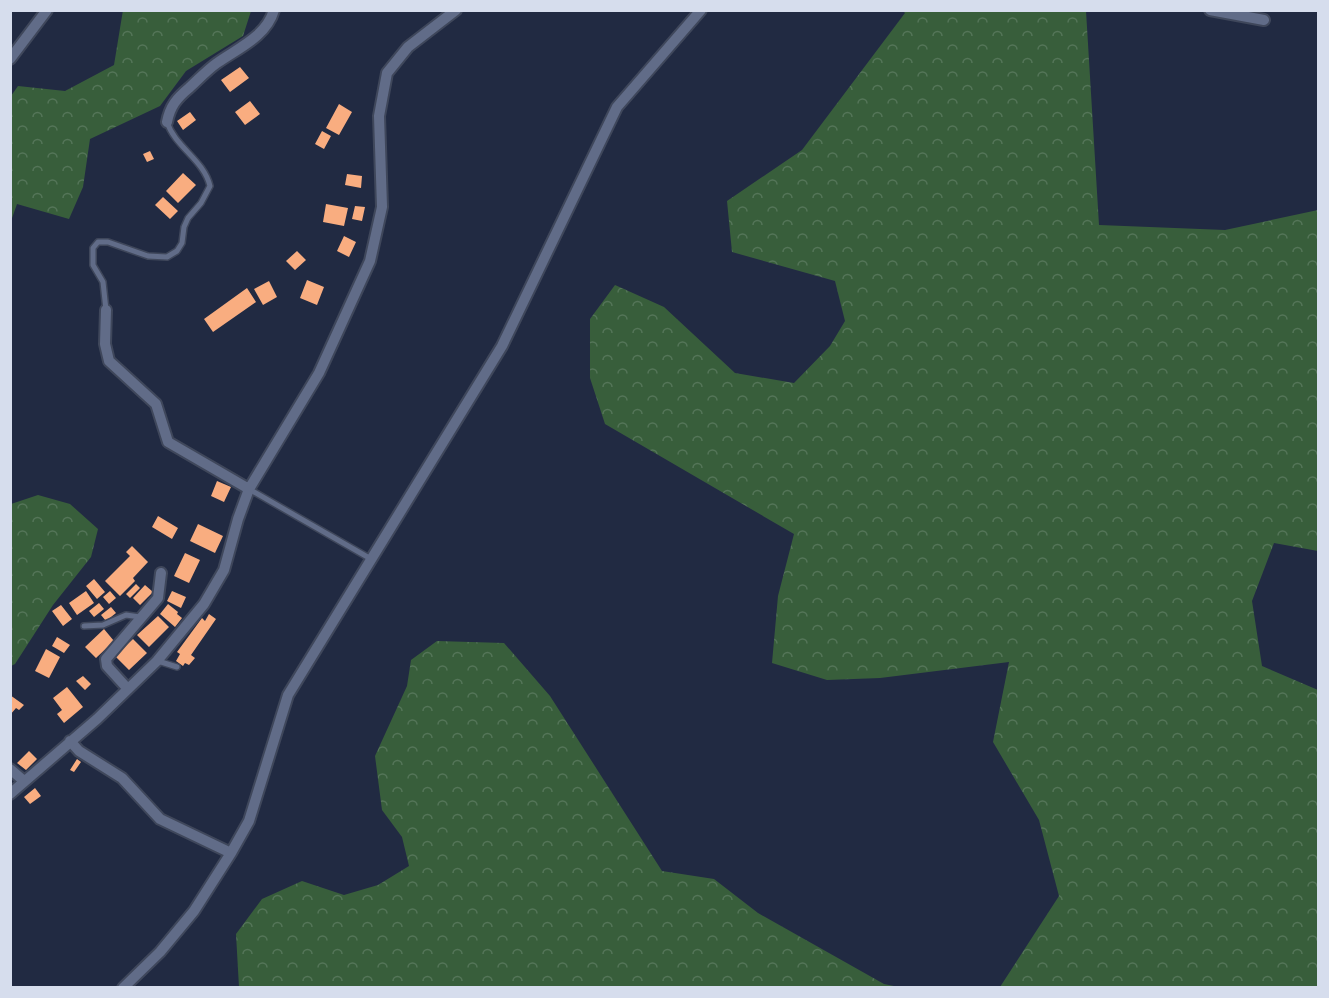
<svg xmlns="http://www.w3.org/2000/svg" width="1329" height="998" viewBox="0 0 1329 998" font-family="Mulish,sans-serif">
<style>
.forest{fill:url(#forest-crowns)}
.building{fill:#f9ad80}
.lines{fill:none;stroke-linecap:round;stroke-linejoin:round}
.lane-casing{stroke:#3f475b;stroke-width:8}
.street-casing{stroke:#3f475b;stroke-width:14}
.lane{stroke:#616c88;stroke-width:5}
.street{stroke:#616c88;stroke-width:10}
</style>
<defs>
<pattern id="forest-crowns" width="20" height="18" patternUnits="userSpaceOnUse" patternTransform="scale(1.5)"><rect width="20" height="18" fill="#385e3b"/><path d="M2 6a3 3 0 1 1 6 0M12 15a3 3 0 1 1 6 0" fill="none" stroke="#547558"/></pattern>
</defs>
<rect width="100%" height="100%" fill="#212a42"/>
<!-- forest -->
<path class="forest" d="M123,10L251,11L243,36L186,71L160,106L90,139L83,187L69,219L17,204L11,221V96L18,86L65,91L114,65Z
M903,11H1086L1099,225L1225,230L1318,210V551L1274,543L1252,601L1262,666L1318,690V987H1000L1059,896L1039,820L993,742L1009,662L880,678L827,680L772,663L778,596L794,534L605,424L590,378V319L615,285L664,307L735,373L794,383L830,346L845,321L835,281L732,252L727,201L802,150L905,13Z
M38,495L70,504L98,529L91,557L53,605L15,664L11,666V504Z
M437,641L504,643L550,696L662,871L714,879L758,913L884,984L899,987H239L236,934L262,899L302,881L344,895L378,885L409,866L402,837L382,810L375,756L407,686L411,660Z"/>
<!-- building -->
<path class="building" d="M240,67L249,78L230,92L221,80Z
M250,101L260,114L245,125L235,112Z
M339,104L352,112L339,135L326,128Z
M190,112L196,120L183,130L177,121Z
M322,131L331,136L324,149L315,144Z
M150,151L154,159L147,162L143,154Z
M183,173L196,185L178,203L166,191Z
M347,174L362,176L361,188L345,185Z
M163,197L178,211L170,219L155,205Z
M326,204L348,208L344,226L323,222Z
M355,206L365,207L362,221L352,219Z
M344,236L356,242L349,257L337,251Z
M297,251L306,260L295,270L286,261Z
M307,280L324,287L317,305L300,298Z
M269,281L277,297L263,305L254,289Z
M247,288L256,302L213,332L204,319Z
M217,481L231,487L224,502L211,496Z
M158,516L178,528L172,539L152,527Z
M198,524L223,536L215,553L190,541Z
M132,546L148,562L133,578L135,581L120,596L105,581L130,556L126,552Z
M185,553L200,560L189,583L174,576Z
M94,579L105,592L97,599L86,586Z
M136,584L140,588L130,598L126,594Z
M145,585L153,592L140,605L133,598Z
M86,591L94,603L77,615L69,603Z
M110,591L116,598L109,604L103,597Z
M172,591L186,597L181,608L167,601Z
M99,603L104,609L94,617L89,611Z
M168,604L178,612L177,614L182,618L175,627L160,614Z
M61,605L72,619L63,626L52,611Z
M111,607L116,613L106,621L101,615Z
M209,614L216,619L191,655L195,658L189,665L185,663L183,666L176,661L180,654L177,652L202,618L205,621Z
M158,616L169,627L149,647L137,635Z
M104,629L114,641L96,658L85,647Z
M57,637L70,645L64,653L52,646Z
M133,639L147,653L129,670L115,656Z
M46,649L60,657L49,678L35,671Z
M83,676L91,684L85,690L76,681Z
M67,687L83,707L64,723L57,714L62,710L53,698Z
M10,695L24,705L19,710L16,708L10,715Z
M29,751L37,759L26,770L17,763Z
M77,759L81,762L74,772L70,770Z
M35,788L41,796L30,804L24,797Z"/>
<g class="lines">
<defs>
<path id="lane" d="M106,310L103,282L93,265V248L98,242H108L148,256L167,257L177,251L182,243L184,227L188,218L201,203L210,186C204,160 175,147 167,122
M249,489L371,559
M84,626L103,625L126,615L140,617
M158,661L177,667"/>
<path id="street" d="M1210,10L1264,20
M10,59L47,10
M167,122C170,106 177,98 189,88C198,80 207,70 217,63C238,48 266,37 274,10
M106,310L105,344L109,361L156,404L168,442L249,489
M127,688L107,666L106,659L158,598L161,573
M70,741L79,751L122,778L160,819L231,853
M10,769L24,781
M10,794L97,719L157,661L204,604L224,570L238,519L249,489L319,373L370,261L382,207L379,116L387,73L408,47L456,10
M123,988L160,952L194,911L231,853L249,821L288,695L502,346L617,107L701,10"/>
</defs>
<!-- lane casing -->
<use href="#lane" class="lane-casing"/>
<!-- street casing -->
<use href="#street" class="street-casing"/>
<!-- lane -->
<use href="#lane" class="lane"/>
<!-- street -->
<use href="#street" class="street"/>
</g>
<!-- border -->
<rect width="1329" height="998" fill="none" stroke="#d6dded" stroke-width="24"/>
</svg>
